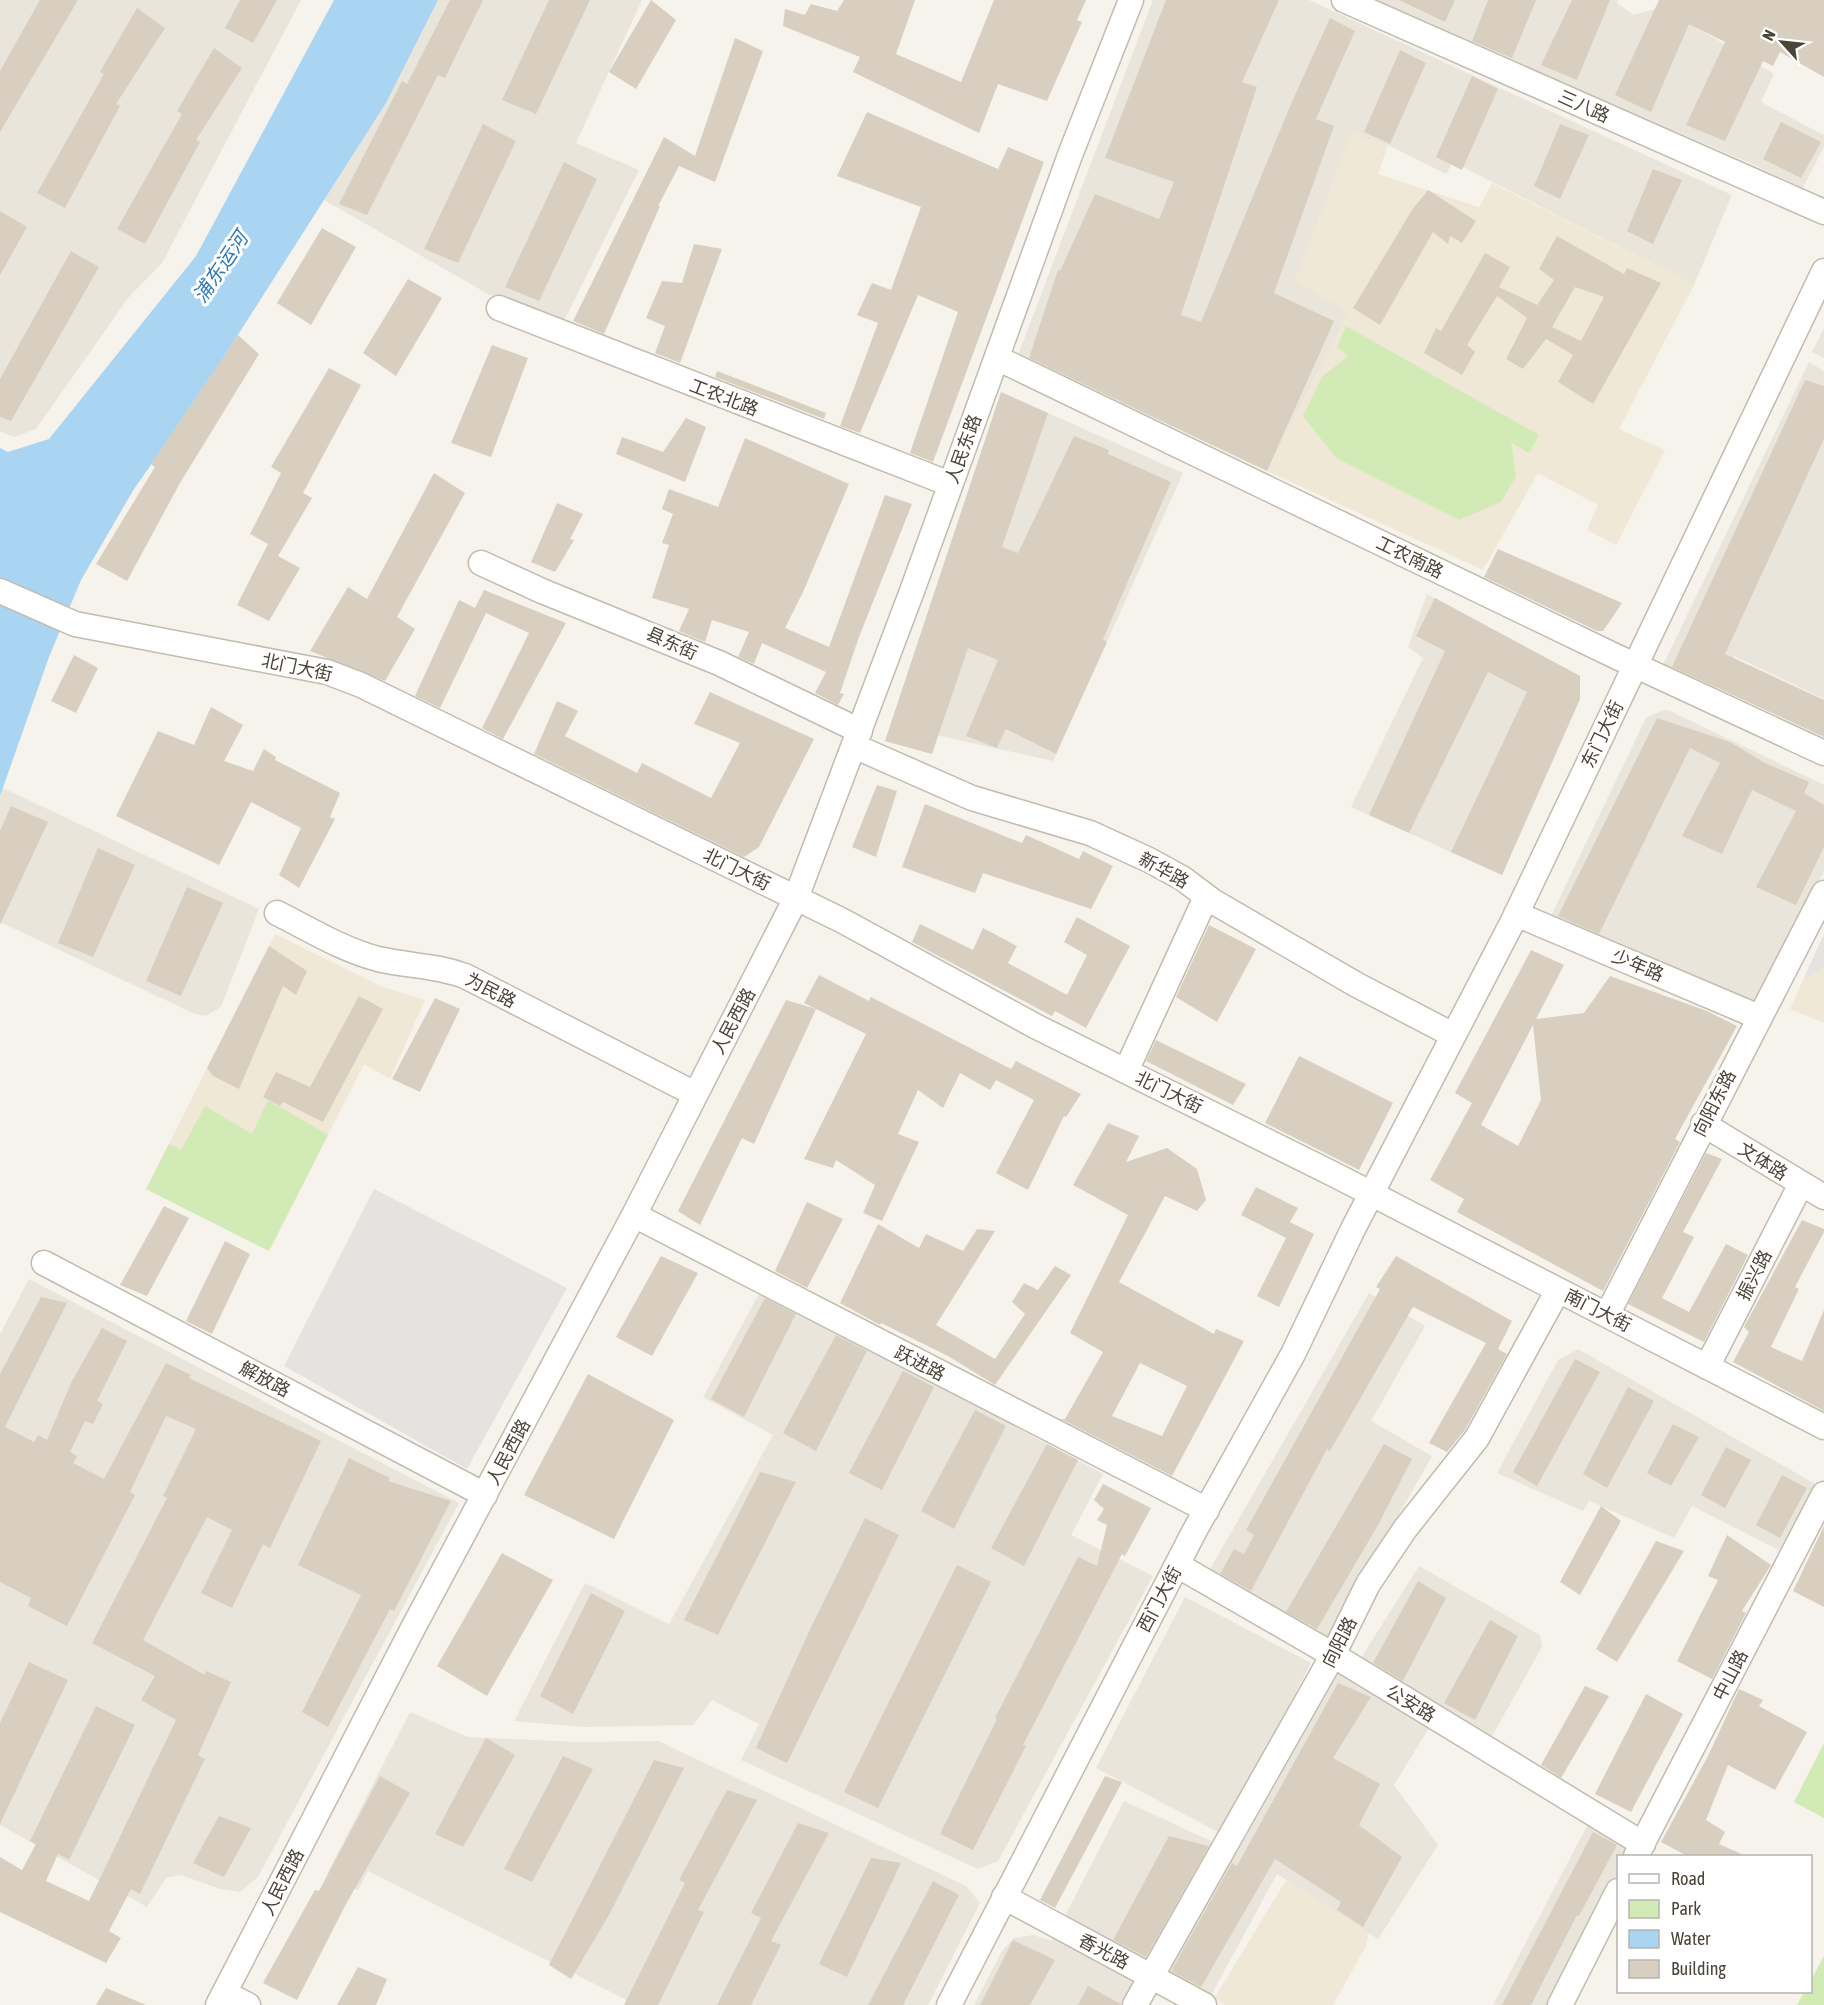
<svg xmlns="http://www.w3.org/2000/svg" width="1824" height="2005" viewBox="0 0 1824 2005" font-family="'Asap Condensed','Noto Sans SC',sans-serif">
<style>
.residential{fill:#eae5da}
.education{fill:#efe8d6}
.green{fill:#d2eab5}
.parking{fill:#e5e3e0}
.water{fill:#a9d4f2}
.building{fill:#d8cfc1;fill-rule:evenodd}
.lines{fill:none;stroke-linecap:round;stroke-linejoin:round}
.minor-casing{stroke:#c2bbae;stroke-width:27}
.minor{stroke:#fff;stroke-width:24}
.labels{text-anchor:middle;dominant-baseline:central;stroke-width:6;stroke-linejoin:round;paint-order:stroke}
.street-label{font-size:18px;fill:#4b4439;stroke:#fff}
.water-label{font-size:20px;font-style:italic;fill:#2e7ab2;stroke:#fff}
</style>
<rect width="100%" height="100%" fill="#f6f3ec"/>
<!-- residential -->
<path class="residential" d="M0,0H301L162,263L128,298L36,429L14,437L0,431Z
M438,0H642L576,143L639,170L563,323L490,295L324,200L386,103Z
M1153,0H1309L1732,195L1694,285L1453,162L1446,174L1388,145L1351,134L1349,313L1267,471L1018,355Z
M1370,0H1618L1617,3L1634,15L1662,7L1774,74L1761,102L1824,135V147L1803,188L1750,163Z
M1824,328V358L1812,352Z
M1809,362L1824,371V699L1734,656L1716,692L1662,667Z
M1001,392L1183,473L1053,761L936,735L932,754L885,741Z
M1427,594L1580,676V699L1502,875L1351,807L1423,658L1408,647Z
M1666,709L1824,785V872L1753,1007L1550,918L1646,718Z
M3,788L259,909L221,1007L206,1016L195,1014L0,922V796Z
M29,1279L459,1503L258,1877L240,1892L220,1889L181,1875L166,1878L147,1907L0,1825V1334Z
M761,1290L1103,1474L1071,1535L1153,1576L998,1861L978,1869L741,1760L759,1724L712,1700L693,1725L585,1727L514,1721L585,1583L669,1624L773,1435L703,1397Z
M1369,1293L1425,1326L1371,1421L1432,1456L1325,1644L1206,1576Z
M1578,1349L1817,1485L1779,1550L1692,1506L1674,1538L1589,1501L1583,1511L1497,1473L1558,1360Z
M1419,1566L1540,1635L1542,1647L1492,1736L1359,1661Z
M1185,1597L1311,1663L1222,1834L1096,1768Z
M1339,1672L1429,1728L1394,1785L1438,1845L1378,1939L1277,1874L1208,2001L1144,1969L1124,2005H974L1002,1951L1014,1938L1033,1935L1052,1941L1124,1801L1237,1853Z
M410,1712L468,1737L579,1742L658,1741L966,1886L980,1903L928,2005H637L368,1871L358,1890L327,1874Z
M1589,1822L1634,1846L1628,1856H1618V1876L1551,2005H1493Z"/>
<!-- education -->
<path class="education" d="M1351,134L1388,145L1378,174L1479,207L1492,183L1694,285L1619,429L1665,450L1616,545L1587,530L1598,505L1538,473L1483,570L1267,471L1349,313L1295,280Z
M275,934L383,987L425,1000L390,1079L364,1064L269,1251L146,1189Z
M1824,968V1023L1790,1009L1803,980Z
M1286,1880L1369,1933L1366,1946L1333,2005H1225L1214,1999Z"/>
<!-- green -->
<path class="green" d="M1346,326L1539,435L1529,453L1511,442L1516,476L1501,502L1459,520L1336,458L1303,416L1322,377L1348,356L1337,347Z
M268,1100L328,1135L269,1251L146,1189L169,1144L181,1150L205,1106L252,1134Z
M1824,1743V1818L1794,1802Z
M1824,1956V2005H1797L1804,1992H1810L1811,1980Z"/>
<!-- parking -->
<path class="parking" d="M1824,934V968L1803,980Z
M374,1189L567,1288L467,1469L284,1366Z"/>
<!-- water -->
<path class="water" d="M334,0H438L386,103L195,402L134,489L81,580L49,657L0,796V448L8,452L49,439L196,256Z"/>
<!-- building -->
<path class="building" d="M40,0H78L0,132V71Z
M240,0H277L253,43L225,28Z
M450,0H483L445,78L438,75L367,215L339,204L402,81L407,84Z
M549,0H590L536,114L502,100Z
M651,0L676,20L636,89L609,72Z
M844,0H915L896,54L961,82L994,0H1086L1077,20L1082,22L1047,101L998,84L979,133L853,72L860,57L783,26L785,9L805,15L811,4L837,11Z
M1166,0H1279L1242,82L1257,87L1181,315L1201,322L1291,104L1330,18L1355,31L1316,119L1334,126L1274,293L1334,321L1267,471L1029,358L1058,270L1060,271L1095,194L1159,219L1174,182L1105,158Z
M1399,0H1455L1445,22Z
M1488,0H1536L1512,58L1472,41Z
M1572,0H1610L1577,80L1541,65Z
M1659,0H1824V77L1780,52L1773,66L1763,61L1725,141L1686,125L1725,42L1689,24L1651,112L1615,95Z
M137,8L165,28L116,104L120,106L65,208L37,193L104,74L100,72Z
M735,38L763,51L715,182L679,166L658,206H660L604,334L573,321L664,137L695,156Z
M214,48L242,68L196,140L200,142L145,244L117,229L182,114L177,111Z
M1400,50L1426,63L1390,144L1364,132Z
M1472,76L1498,89L1462,170L1436,157Z
M867,112L998,169L1008,147L1044,162L933,462L910,453L958,312L918,295L860,433L840,426L878,323L857,315L872,283L891,290L921,207L837,176Z
M1781,122L1821,142L1801,178L1763,159Z
M483,124L516,141L458,263L424,249Z
M1560,124L1589,135L1560,199L1534,186Z
M564,162L597,179L539,301L505,287Z
M1653,169L1682,180L1653,244L1627,231Z
M1428,190L1476,221L1462,243L1450,236L1448,244L1433,232L1380,325L1353,308L1412,210Z
M0,211L27,227L0,275Z
M322,228L356,247L311,325L277,303Z
M1557,236L1624,274L1627,268L1661,283L1593,404L1558,382L1573,355L1546,339L1523,369L1506,359L1527,318L1497,296L1467,345L1475,352L1462,375L1424,353L1436,328L1441,331L1485,253L1510,267L1499,287L1537,305L1554,280L1539,269ZM1575,287L1604,297L1581,341L1552,327Z
M694,244L722,249L680,363L655,353L665,326L646,318L662,281L682,283Z
M71,251L99,267L11,421L0,417V379Z
M408,279L442,298L396,376L363,353Z
M238,335L259,354L180,483L127,581L96,564L155,467L151,464Z
M492,345L528,358L491,457L451,443Z
M329,368L361,385L303,493L312,498L278,556L300,568L269,621L237,605L268,544L250,534L281,473L271,467Z
M717,371L826,413L824,419L715,377Z
M1805,380L1824,386V439L1725,654L1824,700V737L1672,667Z
M1001,392L1048,413L1002,547L1018,553L1074,436L1109,450L1108,454L1171,482L1103,639L1107,642L1056,754L1006,729L997,748L966,736L998,660L968,648L932,754L885,741Z
M686,418L706,427L685,482L616,454L622,437L663,452Z
M745,438L849,484L804,590L785,628L829,647L885,495L912,504L859,637L840,693L844,694L838,705L815,693L826,672L762,643L754,664L738,657L749,632L712,620L705,642L679,631L689,609L652,598L669,545L662,543L673,514L662,509L669,489L718,507Z
M434,473L465,493L397,617L415,629L385,681L310,651L348,587L367,599Z
M557,503L583,514L570,539L574,540L555,572L531,562Z
M1498,549L1622,603L1603,631H1597L1484,577Z
M484,590L566,623L503,739L482,728L529,633L486,613L440,708L415,696L459,600L475,608Z
M1435,598L1580,676V699L1502,875L1451,852L1527,692L1488,672L1409,833L1369,815L1445,651L1416,636Z
M74,655L98,668L76,713L51,701Z
M710,692L814,739L759,847L744,857L534,754L557,701L578,711L565,736L637,773L642,763L711,798L740,743L694,724Z
M211,707L243,725L224,761L253,771L264,749L276,757L275,760L340,793L330,817L335,819L299,888L279,875L301,828L251,802L219,865L116,816L158,731L194,745Z
M1657,718L1730,742L1765,763L1809,782L1804,793L1824,805V847L1796,905L1756,887L1796,811L1752,790L1722,854L1682,836L1720,763L1690,748L1599,934L1558,916Z
M877,785L897,791L876,857L852,847Z
M925,804L1022,843L1026,835L1079,859L1083,851L1113,866L1091,909L983,873L975,893L902,867Z
M11,806L48,822L0,925V831Z
M98,848L135,865L93,957L58,943Z
M187,887L223,903L181,996L146,981Z
M1077,917L1130,946L1086,1028L1055,1011L1052,1016L912,942L920,924L973,950L983,928L1017,946L1008,963L1067,995L1087,955L1064,942Z
M1209,925L1256,949L1217,1022L1176,997Z
M269,946L307,971L296,995L283,986L239,1089L213,1076L207,1068Z
M1531,950L1564,965L1536,1019L1584,1013L1610,976L1707,1011L1737,1026L1675,1139L1680,1142L1603,1291L1457,1212L1464,1199L1430,1180L1472,1103L1455,1093ZM1533,1025L1541,1100L1518,1146L1481,1125Z
M819,975L869,1001L871,997L1011,1069L1016,1061L1081,1094L1066,1117L1064,1116L1028,1190L996,1173L1034,1100L996,1080L990,1090L960,1073L943,1108L918,1090L898,1134L919,1142L882,1221L863,1213L875,1185L836,1160L833,1168L804,1159L866,1034L804,1003Z
M359,996L383,1009L323,1122L283,1102L280,1106L263,1097L276,1072L310,1087Z
M435,998L460,1009L420,1092L392,1079Z
M786,1000L816,1009L754,1144L742,1138L700,1225L678,1211Z
M1156,1040L1246,1084L1233,1105L1146,1061Z
M1299,1056L1393,1103L1359,1170L1265,1123Z
M1108,1123L1139,1136L1126,1162L1167,1148L1197,1169L1206,1200L1197,1211L1165,1196L1119,1282L1214,1334L1216,1329L1244,1341L1172,1476L1061,1419H1065L1103,1352L1070,1333L1128,1215L1073,1185ZM1140,1363L1187,1386L1162,1436L1112,1416Z
M1706,1153L1722,1159L1683,1232L1694,1237L1662,1298L1689,1312L1726,1244L1748,1255L1704,1342L1628,1304Z
M1256,1187L1298,1208L1290,1222L1314,1234L1279,1307L1257,1296L1286,1238L1241,1215Z
M807,1202L843,1219L807,1288L775,1271Z
M164,1206L189,1218L147,1296L120,1285Z
M1802,1220L1824,1229V1232L1795,1287L1799,1289L1771,1347L1802,1361L1824,1310V1411L1733,1362L1749,1332L1744,1327Z
M878,1224L919,1248L926,1234L963,1251L977,1229L995,1231L936,1325L995,1359L1025,1314L1012,1302L1024,1283L1038,1290L1055,1266L1071,1275L995,1385L948,1356L881,1323L880,1325L840,1303Z
M225,1241L250,1254L212,1334L186,1321Z
M661,1256L698,1273L652,1356L616,1337Z
M1396,1256L1512,1321L1498,1349L1507,1354L1465,1430L1447,1452L1429,1443L1486,1343L1413,1307L1330,1451L1327,1449L1251,1591L1220,1574L1234,1549L1244,1554L1254,1535L1246,1530L1380,1289L1376,1287Z
M41,1297L67,1303L5,1427L34,1442L38,1435L47,1440L72,1381L102,1328L127,1341L97,1401L103,1404L93,1424L85,1421L70,1452L77,1456L73,1463L104,1479L166,1363L191,1375L189,1378L321,1441L270,1548L263,1544L232,1608L201,1593L232,1530L207,1517L143,1640L205,1675L206,1671L231,1682L198,1755L205,1759L140,1894L131,1889L109,1931L121,1938L106,1963L0,1912V1857L22,1870L36,1844L30,1841L96,1706L135,1725L69,1860L58,1854L46,1881L89,1901L176,1720L141,1700L155,1676L92,1643L167,1498L163,1496L196,1429L166,1416L130,1492L135,1495L67,1626L28,1606L31,1598L0,1582V1374Z
M765,1298L796,1314L744,1417L711,1399Z
M836,1335L867,1351L816,1451L783,1433Z
M1575,1359L1600,1372L1537,1486L1513,1472Z
M903,1371L934,1387L882,1490L849,1473Z
M588,1374L674,1420L614,1539L524,1495Z
M1628,1387L1654,1401L1607,1488L1583,1474Z
M975,1410L1006,1426L954,1529L921,1511Z
M1673,1424L1699,1437L1671,1486L1647,1473Z
M1047,1444L1078,1460L1024,1566L991,1548Z
M1384,1444L1412,1459L1378,1525L1317,1629L1286,1612Z
M1726,1447L1751,1460L1725,1508L1701,1495Z
M349,1458L390,1478L388,1481L451,1501L394,1611L390,1609L328,1727L302,1712L361,1595L298,1565Z
M760,1472L796,1482L718,1635L684,1620Z
M1782,1475L1807,1488L1780,1538L1756,1525Z
M1103,1484L1151,1508L1125,1556L1122,1554L1023,1745L1026,1746L973,1850L940,1834L997,1719L995,1718L1078,1557L1097,1566L1107,1525L1097,1520L1104,1509L1094,1500Z
M1601,1506L1621,1521L1580,1595L1560,1582Z
M865,1518L899,1535L787,1763L756,1748L813,1623Z
M1824,1526V1607L1793,1591Z
M1727,1535L1771,1565L1742,1611L1746,1613L1712,1679L1677,1661L1718,1580L1708,1576Z
M1656,1541L1684,1551L1617,1662L1596,1649Z
M502,1553L553,1580L487,1696L437,1666Z
M957,1565L991,1582L878,1808L844,1792Z
M1418,1581L1446,1598L1403,1681L1373,1663Z
M591,1593L625,1611L573,1714L540,1696Z
M1490,1620L1518,1636L1475,1720L1444,1703Z
M29,1662L68,1680L0,1824V1723Z
M1338,1683L1371,1697L1333,1758L1380,1784L1359,1825L1402,1857L1363,1927L1337,1910L1341,1902L1275,1859L1201,1987L1171,1971L1232,1863L1237,1866Z
M1585,1686L1609,1696L1561,1778L1541,1765Z
M1739,1689L1763,1700L1759,1706L1807,1732L1775,1790L1728,1765L1706,1820L1725,1832L1719,1844L1748,1857H1689L1661,1842L1708,1756Z
M1646,1694L1683,1714L1631,1812L1595,1794Z
M486,1738L515,1755L463,1847L435,1834Z
M563,1756L593,1769L532,1882L504,1869Z
M654,1760L684,1768L609,1915L571,1979L549,1965Z
M380,1776L410,1793L346,1904L297,2000L263,1983L315,1890L319,1891Z
M1105,1776L1122,1782L1055,1908L1040,1900Z
M727,1790L757,1800L698,1910L704,1912L658,2005H624L685,1883L679,1880Z
M219,1816L251,1828L224,1877L193,1863Z
M798,1823L829,1833L771,1941L781,1945L751,2005H717L761,1918L751,1913Z
M1593,1832L1617,1845L1579,1916L1577,1915L1531,2005H1502Z
M1169,1836L1209,1846L1146,1957L1113,1940Z
M871,1858L901,1863L847,1977L819,1964Z
M933,1881L959,1895L903,2005H868Z
M1013,1940L1055,1960L1030,2005H980Z
M358,1967L387,1979L376,2005H337Z
M1088,1986L1121,2004V2005H1078Z
M106,1988L146,2005H96Z"/>
<g class="lines">
<defs>
<path id="minor" d="M1344,0L1824,212
M499,308L950,484
M997,358L1615,656L1824,753
M481,563L542,591L719,663L860,731
M0,591L75,624L327,672L361,685L843,921L1037,1027L1337,1176L1824,1427
M854,746L972,798L1090,833L1149,860L1182,878L1214,902L1357,985L1453,1035
M277,913C309,929 343,950 378,959C408,966 436,965 465,976L695,1094
M1516,914L1759,1017
M1126,1071L1206,897
M1703,1124L1824,1197
M634,1215L1207,1510
M44,1263L485,1495
M1607,1315L1824,893
M1707,1367L1801,1184
M1177,1565L1333,1655L1643,1844
M1636,1856L1824,1494
M1004,1897L1204,2005
M224,1993L248,2005
M218,2005L413,1628L634,1215L796,898L912,591L1070,155L1131,0
M949,2005L1195,1530L1293,1354L1353,1229L1513,921L1824,271
M1135,2005L1333,1655L1368,1584L1405,1529L1477,1438L1558,1290
M1560,2005L1618,1891"/>
</defs>
<!-- minor casing -->
<use href="#minor" class="minor-casing"/>
<!-- minor -->
<use href="#minor" class="minor"/>
</g>
<g class="labels">
<!-- street labels -->
<g class="street-label">
<text transform="translate(1584 106) rotate(24)">三八路</text>
<text transform="translate(724 397) rotate(21)">工农北路</text>
<text transform="translate(963 449) rotate(-70)">人民东路</text>
<text transform="translate(1410 557) rotate(26)">工农南路</text>
<text transform="translate(672 643) rotate(24)">县东街</text>
<text transform="translate(297 667) rotate(12)">北门大街</text>
<text transform="translate(1602 734) rotate(-64)">东门大街</text>
<text transform="translate(737 869) rotate(26)">北门大街</text>
<text transform="translate(1164 870) rotate(29)">新华路</text>
<text transform="translate(1638 965) rotate(23)">少年路</text>
<text transform="translate(491 990) rotate(27)">为民路</text>
<text transform="translate(733 1021) rotate(-62)">人民西路</text>
<text transform="translate(1169 1092) rotate(26)">北门大街</text>
<text transform="translate(1714 1103) rotate(-63)">向阳东路</text>
<text transform="translate(1763 1161) rotate(32)">文体路</text>
<text transform="translate(1754 1275) rotate(-63)">振兴路</text>
<text transform="translate(1598 1310) rotate(27)">南门大街</text>
<text transform="translate(920 1363) rotate(27)">跃进路</text>
<text transform="translate(265 1379) rotate(28)">解放路</text>
<text transform="translate(508 1452) rotate(-62)">人民西路</text>
<text transform="translate(1159 1599) rotate(-62)">西门大街</text>
<text transform="translate(1339 1642) rotate(-63)">向阳路</text>
<text transform="translate(1730 1675) rotate(-63)">中山路</text>
<text transform="translate(1411 1703) rotate(31)">公安路</text>
<text transform="translate(282 1882) rotate(-63)">人民西路</text>
<text transform="translate(1104 1951) rotate(28)">香光路</text>
</g>
<!-- water labels -->
<g class="water-label">
<text transform="translate(220 267) rotate(-56)">浦东运河</text>
</g>
</g>
<!-- legend -->
<rect x="1617" y="1855" width="195" height="138" fill="#ffffff" stroke="#b7b4b0" stroke-width="1.5"/>
<rect x="1629" y="1874" width="30" height="9" fill="#ffffff" stroke="#b7b4b0" stroke-width="1.5"/>
<text x="1671" y="1885" font-size="18" fill="#4b4439">Road</text>
<rect x="1629" y="1900" width="30" height="18" fill="#d2eab5" stroke="#b7b4b0" stroke-width="1.5"/>
<text x="1671" y="1915" font-size="18" fill="#4b4439">Park</text>
<rect x="1629" y="1930" width="30" height="18" fill="#a9d4f2" stroke="#b7b4b0" stroke-width="1.5"/>
<text x="1671" y="1945" font-size="18" fill="#4b4439">Water</text>
<rect x="1629" y="1960" width="30" height="18" fill="#d8cfc1" stroke="#b7b4b0" stroke-width="1.5"/>
<text x="1671" y="1975" font-size="18" fill="#4b4439">Building</text>
<!-- north arrow -->
<g transform="translate(1782 42) rotate(297)" stroke="#ffffff" stroke-width="4.5" paint-order="stroke">
<path d="M0-4.5L10 22L0 15L-10 22Z" fill="#4b4439"/>
<text y="-9" font-size="16" font-weight="bold" text-anchor="middle" fill="#4b4439">N</text>
</g>
</svg>
